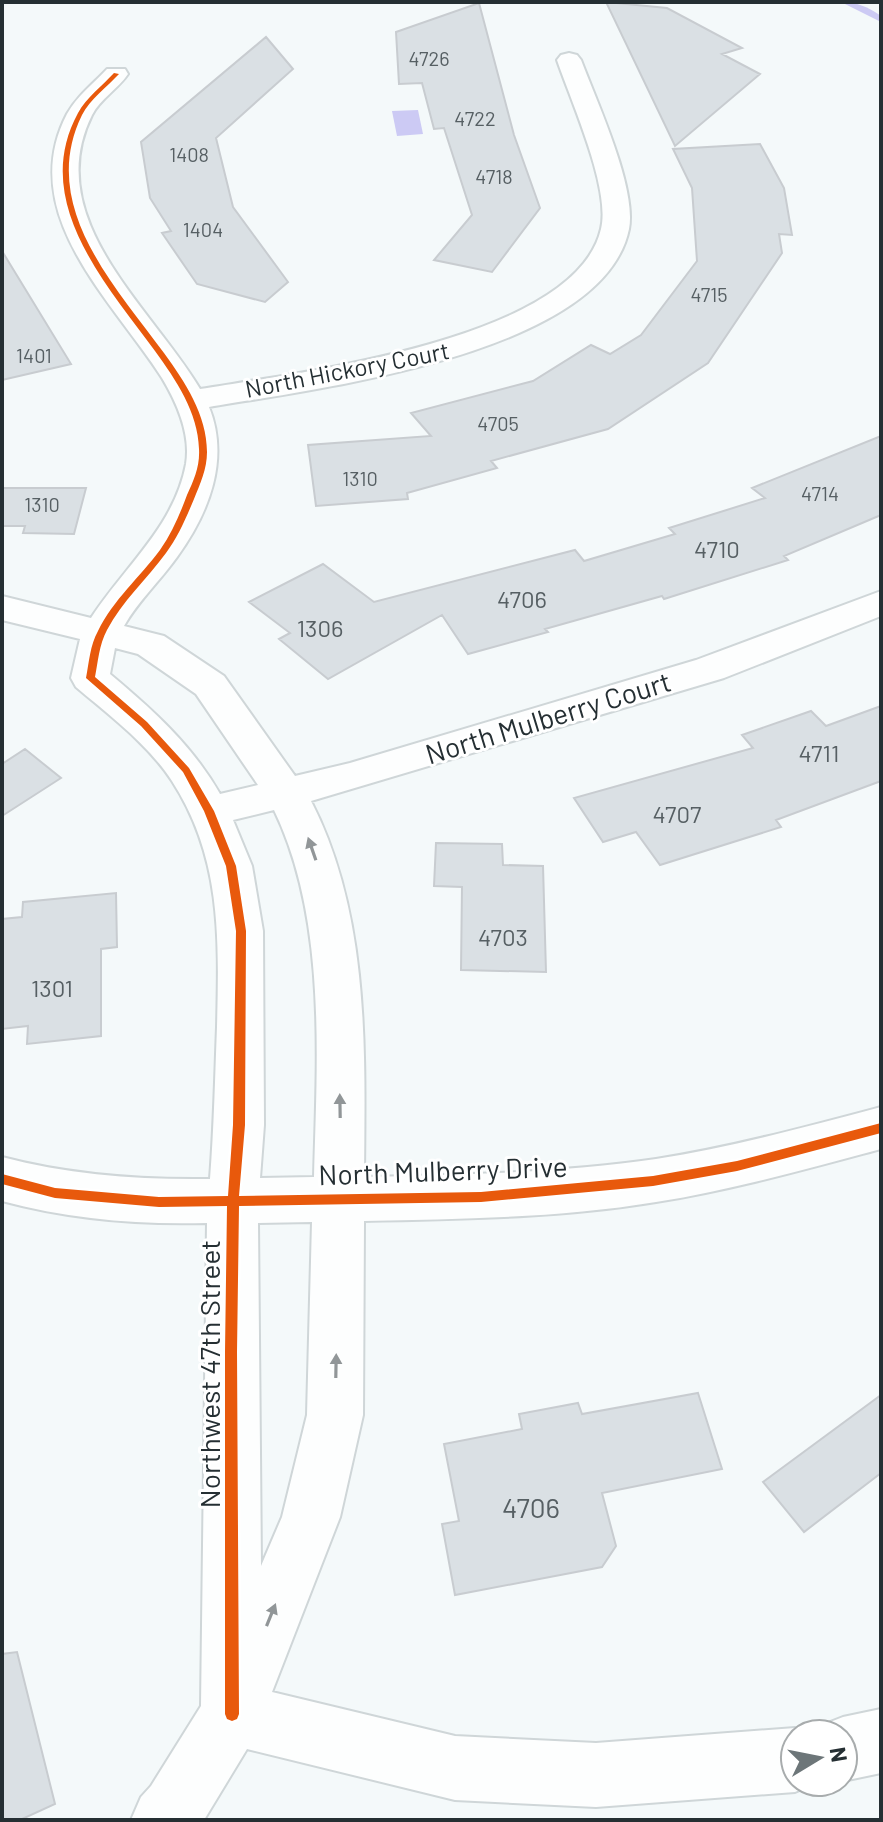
<svg xmlns="http://www.w3.org/2000/svg" width="883" height="1822" viewBox="0 0 883 1822" font-family="Barlow,sans-serif">
<style>
.water{fill:#cccaf4}
.lines{fill:none;stroke-linecap:round;stroke-linejoin:round}
.stream{fill:#cccaf4;fill-rule:evenodd}
.building{fill:#dae0e4;stroke:#c8ccd0;stroke-width:2}
.street-casing{stroke:#cfd6d8;stroke-width:4}
.street{fill:#fdfefe;fill-rule:evenodd}
.cycleway-casing{stroke:#fff;stroke-width:5}
.cycleway{fill:#e8590c;fill-rule:evenodd}
.oneway{fill:#919698}
.labels{text-anchor:middle;dominant-baseline:central;stroke-width:6;stroke-linejoin:round;paint-order:stroke}
.far-number-label{font-size:20px;fill:#565f63}
.far-street-label{font-size:24px;fill:#252f33;stroke:#fff}
.number-label{font-size:24px;fill:#565f63}
.street-label{font-size:28px;fill:#252f33;stroke:#fff}
.near-number-label{font-size:28px;fill:#565f63}
</style>
<rect width="100%" height="100%" fill="#f4f9fa"/>
<!-- water -->
<path class="water" d="M418,110L423,134L397,136L392,111Z"/>
<g class="lines">
<!-- stream -->
<path class="stream" d="M841,2C857,2 868,7 881,16V22Z"/>
</g>
<!-- building -->
<path class="building" d="M606,2L667,8L742,48L722,54L760,74L675,146Z
M479,3L514,135L540,208L492,272L434,260L472,215L444,128L434,129L422,83L399,84L396,32Z
M266,37L293,69L216,138L233,207L288,282L265,302L197,284L162,233L171,231L150,198L141,142Z
M760,144L784,188L792,235L779,234L782,253L708,363L608,429L491,461L497,468L407,493L408,499L316,506L308,445L431,436L411,413L533,381L591,345L610,354L641,335L697,261L692,188L673,149Z
M2,251L71,364L2,380Z
M881,436V515L784,556L788,560L664,599L662,596L545,629L548,632L468,654L442,615L328,679L279,639L290,633L249,602L323,564L374,602L575,550L584,561L675,534L669,528L765,498L752,488Z
M2,488H86L74,534L23,533L25,526H2Z
M881,706V781L776,820L781,827L660,865L636,832L603,842L574,798L753,748L742,735L811,711L826,726Z
M25,749L61,778L2,816V764Z
M436,843L502,844L503,865L543,866L546,972L461,970L462,887L434,886Z
M116,893L117,947L101,949V1036L27,1044L28,1026L2,1029V919L22,917L23,902Z
M698,1393L722,1469L602,1493L616,1546L602,1567L455,1595L442,1524L459,1521L444,1444L522,1429L519,1414L578,1403L582,1414Z
M881,1395V1473L804,1532L763,1482Z
M17,1652L55,1804L20,1820H2V1654Z"/>
<g class="lines">
<defs>
<path id="street" d="M569,53L577,55L581,60C596,100 637,188 629,229C603,355 314,389 209,407C230,459 209,513 177,557C160,581 138,601 124,626L164,636L224,676L295,776L350,763L696,660L881,591V616L724,678L311,801C370,916 365,1051 364,1177C461,1175 559,1173 656,1159C732,1147 806,1127 881,1107V1149C806,1169 732,1190 656,1202C560,1218 461,1219 364,1221L363,1415L340,1517L272,1692L455,1736L596,1743L795,1728L810,1734H795V1782H818L795,1792L596,1807L455,1800L247,1749L204,1820H131L141,1797L151,1786L201,1706L207,1223C137,1225 69,1219 2,1201V1157C70,1175 139,1180 210,1179C214,1128 215,1078 217,1027C219,939 222,858 172,781C148,744 109,715 76,687L71,678L80,639L2,620V596L91,618C124,567 174,527 186,464C191,434 177,403 162,378C113,301 15,214 67,114C77,96 94,83 107,69H125L128,74C118,89 100,99 92,115C40,219 152,308 200,389C295,373 575,341 601,229C611,189 571,101 557,60L561,55ZM115,648L138,654L196,694L258,785L220,794C192,745 153,710 110,674ZM274,810C327,919 317,1059 314,1177L260,1178L264,1125L263,931L252,866L233,820ZM312,1222L307,1415L282,1517L261,1566L258,1223Z
M881,1709V1773L843,1781V1734H817L820,1726L843,1717Z"/>
</defs>
<!-- street casing -->
<use href="#street" class="street-casing"/>
<!-- street -->
<use href="#street" class="street"/>
<defs>
<path id="cycleway" d="M114,73L119,74C107,87 90,99 82,115C38,205 114,285 164,353C185,382 207,415 207,452C207,469 200,484 194,499C186,518 178,537 166,553C147,579 122,601 107,630C99,645 98,662 95,677L147,722L189,768L214,811L236,866L246,931L245,1125L239,1196L481,1192L653,1176L737,1161L881,1123V1133L737,1171L653,1186L481,1202L239,1206L237,1352L239,1714L237,1719L232,1721L227,1719L225,1714V1352L227,1206L159,1207L55,1198L2,1184V1174L55,1188L159,1197L228,1196L233,1125L236,931L226,866L204,811L183,772L141,726L86,678C89,663 90,645 98,631C113,600 140,577 160,550C172,533 180,514 187,495C194,480 200,466 199,449C198,412 176,380 155,351C106,284 30,201 78,113C86,98 102,86 114,73Z"/>
</defs>
<!-- cycleway casing -->
<use href="#cycleway" class="cycleway-casing"/>
<!-- cycleway -->
<use href="#cycleway" class="cycleway"/>
</g>
<!-- one-way arrows -->
<defs><path id="oneway-solid" d="M-6-.8H1V-3.2L6.5 0L1 3.2V.8H-6Z" transform="scale(2)"/></defs>
<g class="oneway">
<use href="#oneway-solid" transform="translate(312 849) rotate(-109)"/>
<use href="#oneway-solid" transform="translate(340 1106) rotate(-91)"/>
<use href="#oneway-solid" transform="translate(336 1366) rotate(-89)"/>
<use href="#oneway-solid" transform="translate(271 1615) rotate(-68)"/>
</g>
<g class="labels">
<!-- far-number labels -->
<g class="far-number-label">
<text x="429" y="58">4726</text>
<text x="475" y="118">4722</text>
<text x="189" y="154">1408</text>
<text x="494" y="176">4718</text>
<text x="203" y="229">1404</text>
<text x="709" y="294">4715</text>
<text x="34" y="355">1401</text>
<text x="498" y="423">4705</text>
<text x="360" y="478">1310</text>
<text x="820" y="493">4714</text>
<text x="42" y="504">1310</text>
</g>
<!-- far-street labels -->
<g class="far-street-label">
<text transform="translate(347 369) rotate(-11)">North Hickory Court</text>
</g>
<!-- number labels -->
<g class="number-label">
<text x="717" y="548">4710</text>
<text x="522" y="598">4706</text>
<text x="320" y="627">1306</text>
<text x="819" y="752">4711</text>
<text x="677" y="813">4707</text>
<text x="503" y="936">4703</text>
<text x="52" y="987">1301</text>
</g>
<!-- street labels -->
<g class="street-label">
<text transform="translate(548 717) rotate(-17)">North Mulberry Court</text>
<text transform="translate(443 1170) rotate(-2)">North Mulberry Drive</text>
<text transform="translate(209 1374) rotate(-90)">Northwest 47th Street</text>
</g>
<!-- near-number labels -->
<g class="near-number-label">
<text x="531" y="1507">4706</text>
</g>
</g>
<!-- border -->
<rect width="883" height="1822" fill="none" stroke="#252f33" stroke-width="8"/>
<!-- north arrow -->
<g transform="translate(819 1758) rotate(80)"><circle r="38" fill="#ffffff" stroke="#a8acad" stroke-width="2"/>
<path d="M0-6L14 30L0 20L-14 30Z" fill="#6d7679"/>
<text y="-12" font-size="22" font-weight="bold" text-anchor="middle" fill="#252f33">N</text>
</g>
</svg>
